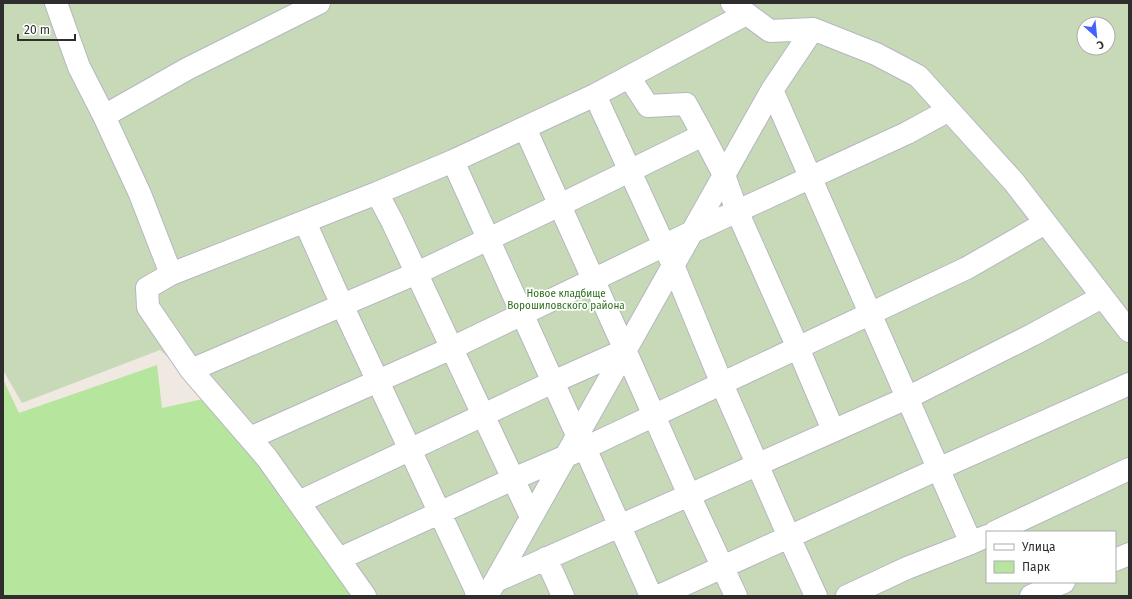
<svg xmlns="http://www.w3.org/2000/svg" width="1132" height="599" viewBox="0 0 1132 599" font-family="'Fira Sans',sans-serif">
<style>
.green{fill:#b6e59e}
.cemetery{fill:#c8d9b8;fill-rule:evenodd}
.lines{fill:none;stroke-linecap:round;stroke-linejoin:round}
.minor-casing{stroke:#b4b7c1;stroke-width:24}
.minor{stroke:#fff;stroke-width:22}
.labels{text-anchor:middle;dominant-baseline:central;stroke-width:3.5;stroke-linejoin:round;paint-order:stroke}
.park-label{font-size:10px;fill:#2c6e1b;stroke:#fff}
</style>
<rect width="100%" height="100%" fill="#efe9e1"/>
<!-- green -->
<path class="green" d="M157,365L162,408L203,399L262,467L352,596H3V379L19,413Z"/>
<!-- cemetery -->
<path class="cemetery" d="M3,3H1129V596H356L264,464L184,371L160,350L22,403L3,370ZM1084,24H1108V48H1084ZM987,532H1115V582H987Z"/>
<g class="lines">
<defs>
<path id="minor" d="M56,3L79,67L104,116
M732,3L770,31L813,29L876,54L918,76L1014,182L1129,331
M629,77L648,106L686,104L703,135
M772,90L971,543L987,536
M595,95L746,14
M525,128L625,350L689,495L736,596
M453,161L577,435L585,448L967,268L1045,223
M377,193L392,221L531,517
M305,222L342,305L475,588L477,596
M171,274L140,194L104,116L187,69L319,3
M191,370L417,273L560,205L703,135L724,175L737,211L798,348L833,430
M250,438L452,348L692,232L907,133L949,110
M299,502L553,382L625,350
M995,532L1129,469
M546,558L563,596
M339,559L513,479L585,448L651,596
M1115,560L1129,554
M496,581L907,398L1032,335L1102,297
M365,596L267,458L191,370L148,307L147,288L171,274L377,193L453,161L595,95L673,265L722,384L789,537L816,596
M487,596L772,90L813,29
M659,596L938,469L1129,384
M847,596L907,568L971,543
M1031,596L1064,582"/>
</defs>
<!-- minor casing -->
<use href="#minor" class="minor-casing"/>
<!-- minor -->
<use href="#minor" class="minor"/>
</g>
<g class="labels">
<!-- park labels -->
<g class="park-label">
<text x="566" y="294">Новое кладбище<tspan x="566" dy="12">Ворошиловского района</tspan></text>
</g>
</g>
<!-- border -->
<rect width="1132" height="599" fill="none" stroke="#2e2e2e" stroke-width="8"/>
<!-- legend -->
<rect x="986" y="531" width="130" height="52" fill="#ffffff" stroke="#ababab"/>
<rect x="994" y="544" width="20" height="6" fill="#ffffff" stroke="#ababab"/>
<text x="1022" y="551" font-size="12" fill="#2e2e2e">Улица</text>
<rect x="994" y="561" width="20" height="12" fill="#b6e59e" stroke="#ababab"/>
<text x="1022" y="571" font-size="12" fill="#2e2e2e">Парк</text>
<!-- north arrow -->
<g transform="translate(1096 36) rotate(153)"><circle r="19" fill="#ffffff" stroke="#ababab"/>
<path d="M0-3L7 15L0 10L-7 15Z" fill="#4264fb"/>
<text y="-6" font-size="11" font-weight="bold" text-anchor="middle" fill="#2e2e2e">С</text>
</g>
<!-- scale -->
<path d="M18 34v6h57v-6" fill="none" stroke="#2e2e2e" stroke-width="2"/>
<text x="24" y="34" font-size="12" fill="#2e2e2e" stroke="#ffffff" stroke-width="3" paint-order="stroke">20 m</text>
</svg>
